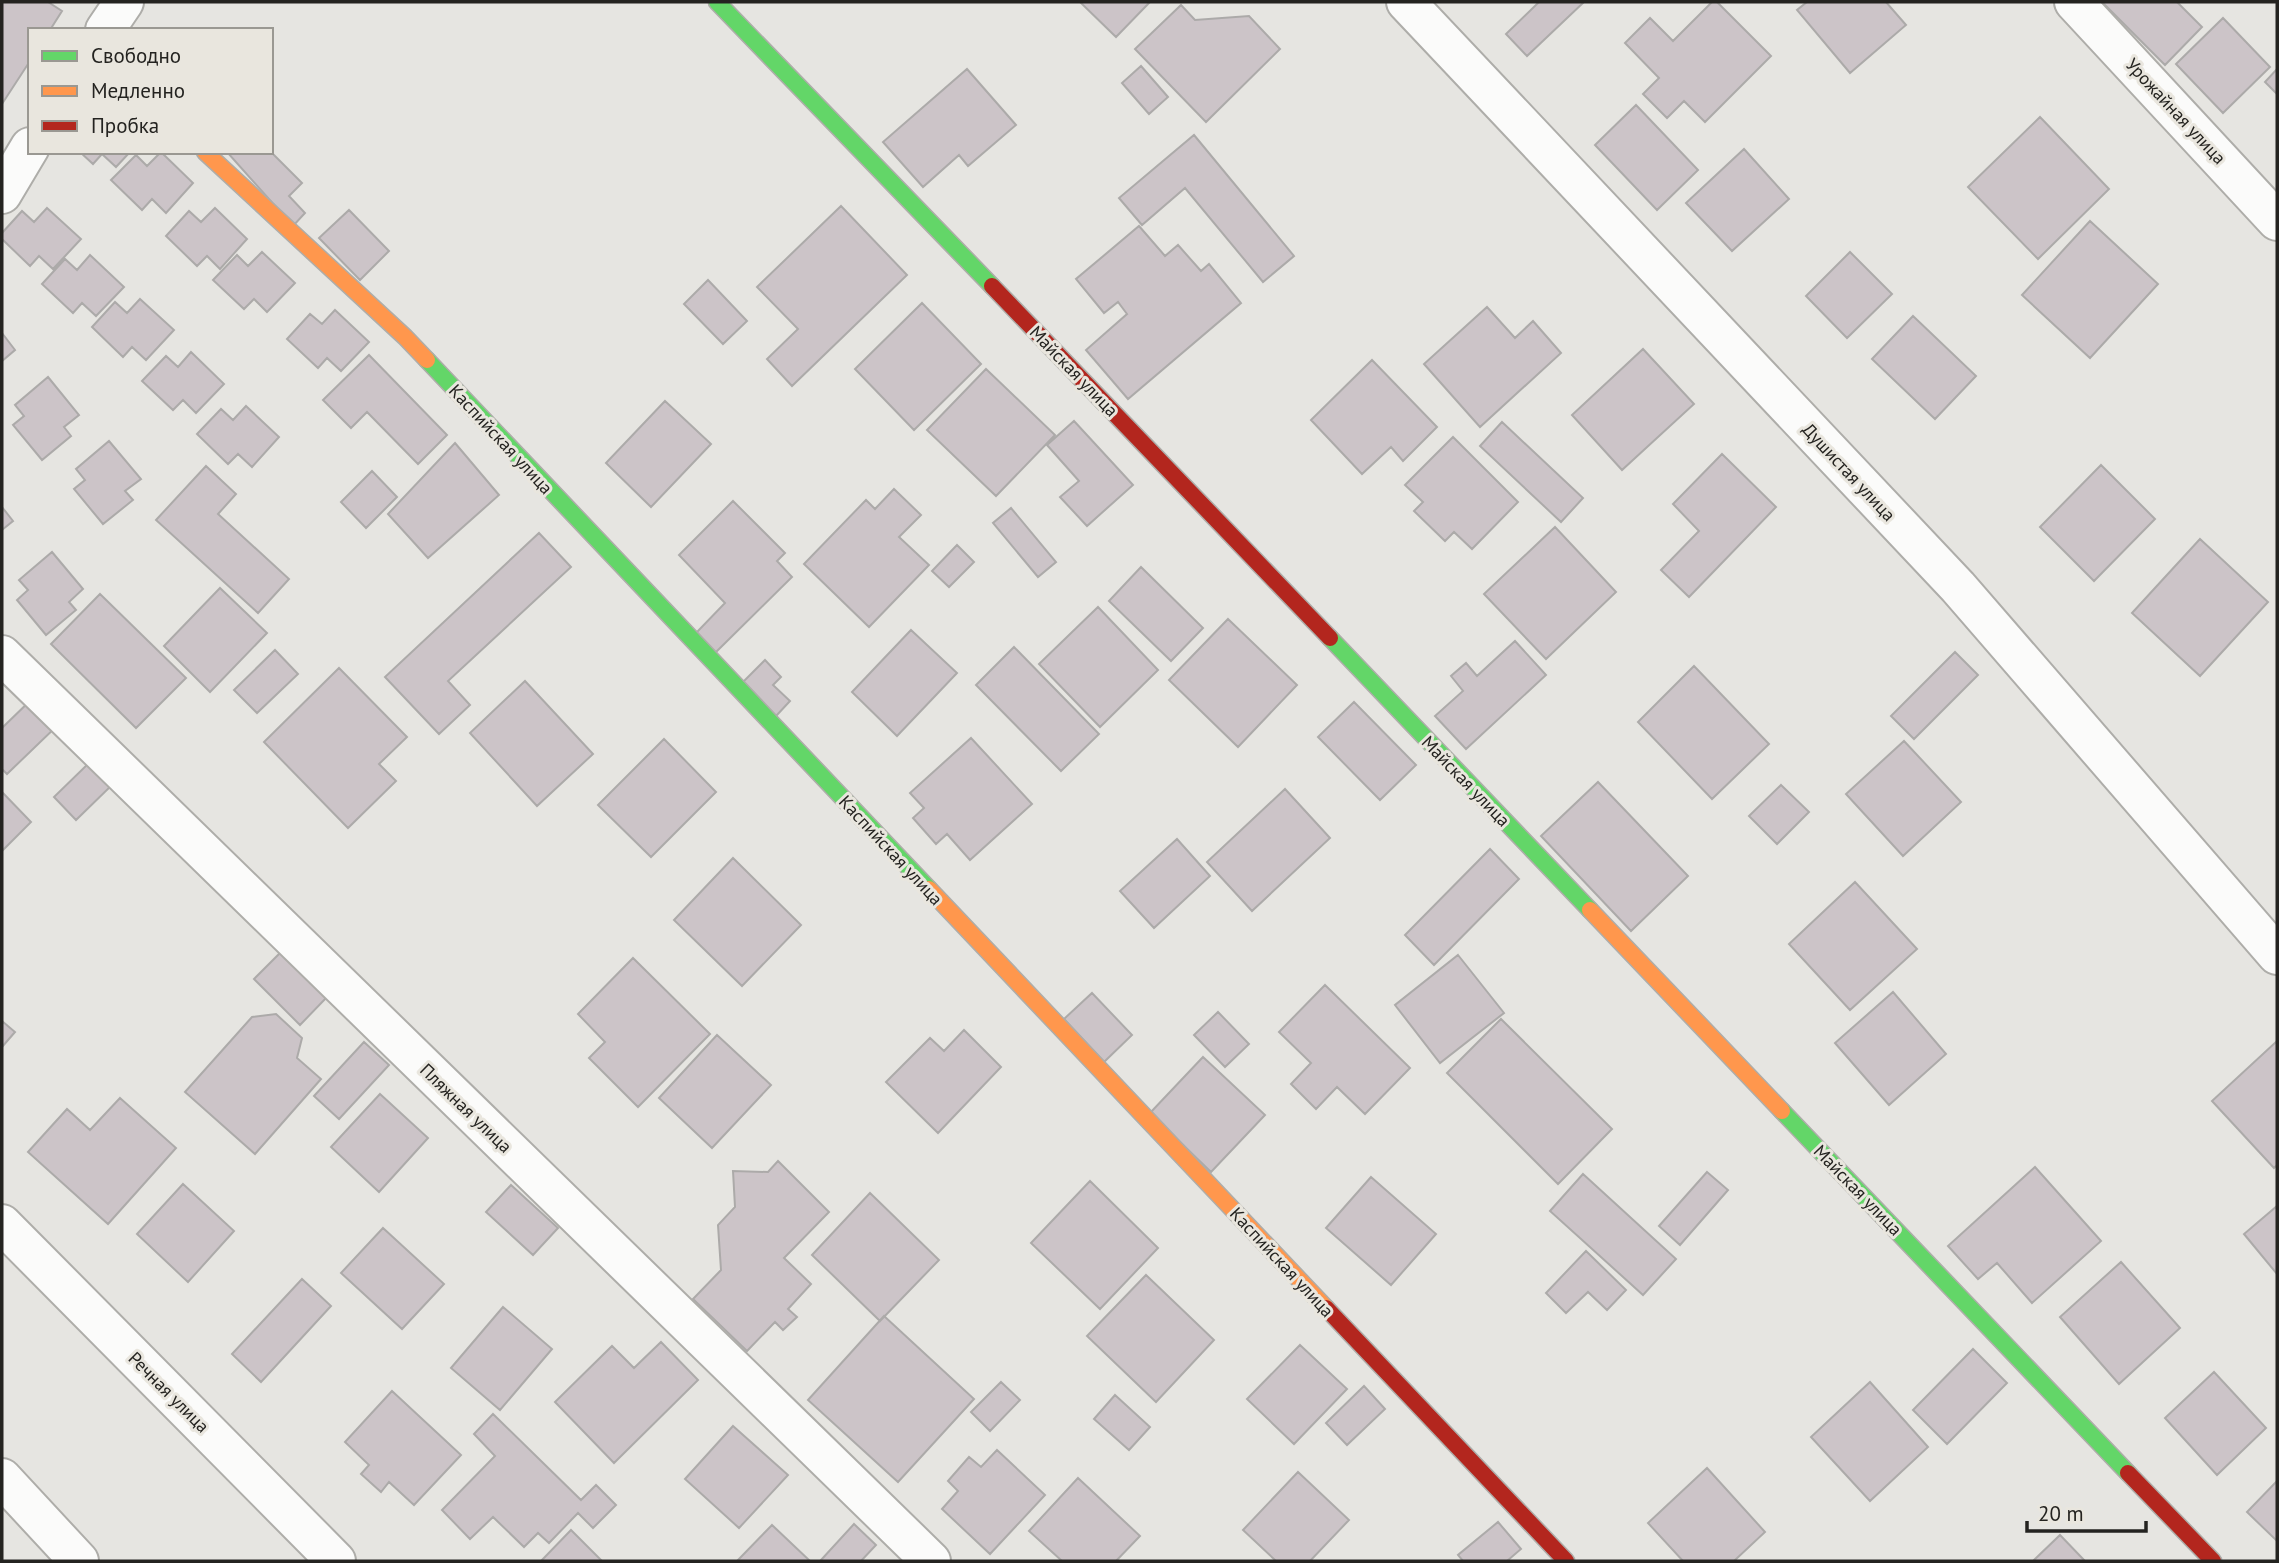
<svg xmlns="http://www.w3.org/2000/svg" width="2279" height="1563" viewBox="0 0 2279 1563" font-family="'PT Sans',sans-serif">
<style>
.building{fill:#ccc4c8;stroke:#acaaa9;stroke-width:2}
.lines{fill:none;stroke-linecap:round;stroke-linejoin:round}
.street-casing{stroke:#aeada9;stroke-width:42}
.fast-casing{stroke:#aeada9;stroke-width:19}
.slow-casing{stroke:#aeada9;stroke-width:19}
.jam-casing{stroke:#aeada9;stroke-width:19}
.street{stroke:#fbfbfa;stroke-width:38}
.fast{stroke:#63d668;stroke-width:16}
.slow{stroke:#ff974d;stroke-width:16}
.jam{stroke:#b3261e;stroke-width:16}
.labels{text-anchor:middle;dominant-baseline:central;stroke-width:6;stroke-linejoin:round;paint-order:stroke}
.street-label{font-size:18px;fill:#242320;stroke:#e9e6de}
</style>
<rect width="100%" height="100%" fill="#e6e5e1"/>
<!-- building -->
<path class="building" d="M2,2H48L62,11L50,30H30V61L2,104Z
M1080,2H1150L1116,37Z
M1539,2H1584L1527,56L1506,34Z
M1712,2H1717L1771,56L1705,122L1684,101L1667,118L1643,94L1659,78L1625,43L1650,18L1673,41Z
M1807,2H1886L1906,25L1850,73L1797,10Z
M2102,2H2177L2202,27L2165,65Z
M1181,5L1195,20L1249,16L1280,49L1206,122L1135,49Z
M2223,18L2270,67L2223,113L2176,64Z
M1141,66L1168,97L1149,114L1122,83Z
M967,69L1016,125L968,166L959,155L923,187L883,142Z
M2277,69V94L2265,82Z
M1636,105L1698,170L1657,210L1595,145Z
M2040,117L2109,189L2038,259L1968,187Z
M1194,135L1294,256L1263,282L1185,188L1142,225L1119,198Z
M1744,149L1789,199L1732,251L1686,203Z
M80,152H130L116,167L102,154L93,164Z
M161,152L193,183L166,213L152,199L142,210L111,180L136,155L147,166Z
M227,152H271L302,183L289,196L305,213L293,226Z
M841,206L907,275L792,386L767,359L798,329L757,287Z
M47,208L81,239L53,269L39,256L30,266L2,239V233L22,211L34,222Z
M215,208L247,239L220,269L207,256L197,266L166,236L189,211L201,222Z
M349,210L389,251L360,280L319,238Z
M2090,221L2158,284L2090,358L2022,295Z
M1139,226L1165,256L1178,245L1201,271L1209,264L1241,303L1128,399L1086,350L1127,314L1118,302L1104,313L1076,279Z
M262,252L295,283L267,312L254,299L244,309L213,280L237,255L248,266Z
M1850,252L1892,294L1847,338L1806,296Z
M90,255L124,287L96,316L82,303L73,313L42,284L65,259L77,270Z
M708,280L747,321L723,344L684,304Z
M140,299L174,330L146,360L132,347L123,357L92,327L115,302L127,313Z
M922,303L981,364L914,430L855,369Z
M1487,307L1515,338L1533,321L1561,353L1480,427L1424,364Z
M335,310L369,342L341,371L327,358L318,368L287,339L310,314L322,324Z
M1913,316L1976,376L1935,419L1872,359Z
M2,333L15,350L2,361Z
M1643,349L1694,404L1622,470L1572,415Z
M191,352L224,384L196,413L183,400L173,410L142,381L166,356L178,367Z
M369,355L447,435L418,464L367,412L351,428L323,400Z
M1372,360L1437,427L1403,461L1391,447L1362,474L1311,420Z
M986,369L1055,435L996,496L927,430Z
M48,377L79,415L64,427L71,436L42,460L13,425L24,416L15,405Z
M665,401L711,444L651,507L606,463Z
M246,406L279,437L252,467L238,454L228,464L197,434L221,409L233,420Z
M1074,421L1133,485L1087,526L1060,497L1079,481L1047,445Z
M1502,422L1583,498L1561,522L1480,446Z
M1453,437L1518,502L1472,549L1454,532L1445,541L1414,511L1423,502L1405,485Z
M109,441L141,479L125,491L133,500L103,524L74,489L85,480L76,469Z
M455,443L499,495L428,558L388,514Z
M1722,454L1776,507L1689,597L1661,570L1699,531L1673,504Z
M2101,465L2155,519L2094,581L2040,527Z
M206,466L236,494L218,514L289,579L258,613L156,520Z
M372,471L397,497L366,528L341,502Z
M894,489L921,515L899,537L929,565L869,627L804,564L866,500L875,509Z
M733,501L785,553L777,561L792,577L715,653L696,633L725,603L679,555Z
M2,507L13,521L2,530Z
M1011,508L1056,562L1038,577L993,523Z
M1555,527L1616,592L1546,659L1484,594Z
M539,533L571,567L448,681L470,705L439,734L385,677Z
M2200,539L2268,602L2200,676L2132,613Z
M957,545L974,562L949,587L932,571Z
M52,552L83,589L69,602L76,610L46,635L17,600L28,590L19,580Z
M1141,567L1203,628L1171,661L1109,601Z
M220,588L267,633L210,692L164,646Z
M100,594L186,678L136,728L51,644Z
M1098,607L1158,670L1100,727L1039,664Z
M1228,619L1297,685L1238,747L1169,680Z
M911,630L957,673L897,736L852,692Z
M1515,641L1546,675L1466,749L1435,716L1463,691L1451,676L1466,663L1477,676Z
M1014,647L1099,734L1061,771L976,685Z
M275,650L298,674L257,713L234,690Z
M1955,652L1978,675L1914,739L1891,716Z
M765,660L781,677L773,685L790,701L776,716L742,683Z
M1694,666L1769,744L1712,799L1638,722Z
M339,668L407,737L379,764L396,781L348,828L264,742Z
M525,681L593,754L537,806L470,733Z
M34,697L60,723L7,774L2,769V728Z
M1354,702L1416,765L1380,800L1318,737Z
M971,738L1032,804L970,860L947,834L936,844L913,818L924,808L910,793Z
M664,739L716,792L651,857L598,805Z
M1904,741L1961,802L1903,856L1846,794Z
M91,761L113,784L76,820L54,797Z
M1598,782L1688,876L1631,931L1541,836Z
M1781,785L1809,812L1777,844L1749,816Z
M1285,789L1330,838L1252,911L1207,862Z
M2,792L31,822L2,851Z
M1177,839L1210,876L1154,928L1120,891Z
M1490,849L1519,879L1434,965L1405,935Z
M733,858L801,925L742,986L674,920Z
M1855,882L1917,949L1850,1010L1789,944Z
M282,951L328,996L300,1025L254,979Z
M1458,955L1504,1013L1440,1063L1395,1005Z
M633,958L710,1034L638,1107L589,1058L605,1042L578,1014Z
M1325,985L1410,1068L1365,1114L1337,1087L1316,1109L1291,1084L1311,1063L1279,1032Z
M1893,992L1946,1054L1889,1105L1835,1043Z
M1092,993L1132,1035L1104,1062L1064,1019Z
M1218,1012L1249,1044L1225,1067L1194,1035Z
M276,1014L302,1038L297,1058L321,1079L255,1154L185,1092L252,1017Z
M1501,1019L1612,1129L1558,1184L1447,1073Z
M2,1021L15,1032L2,1047Z
M964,1030L1001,1067L938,1133L886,1082L930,1038L944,1051Z
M717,1035L771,1085L712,1148L659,1098Z
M2277,1041V1165L2274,1168L2212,1101Z
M364,1042L389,1065L339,1119L314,1096Z
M1203,1057L1265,1115L1211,1172L1150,1113Z
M380,1094L428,1138L379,1192L331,1147Z
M120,1098L176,1148L108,1224L28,1152L67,1109L90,1130Z
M778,1161L829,1212L784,1258L811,1284L788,1309L797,1317L783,1330L775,1322L747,1351L693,1299L721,1270L718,1225L735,1207L733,1171L768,1172Z
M2035,1167L2101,1241L2032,1303L1997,1263L1978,1279L1948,1246Z
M1707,1172L1728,1190L1680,1245L1659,1226Z
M1583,1174L1676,1259L1643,1295L1550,1211Z
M1371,1177L1436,1234L1391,1285L1326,1228Z
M1090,1181L1158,1248L1100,1309L1031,1243Z
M183,1184L234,1231L188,1282L137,1234Z
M511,1185L558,1228L533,1255L486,1212Z
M870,1193L939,1260L880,1321L812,1255Z
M2277,1206V1274L2244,1234Z
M383,1228L444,1284L402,1329L341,1273Z
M1586,1251L1626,1290L1607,1310L1588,1292L1566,1313L1546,1293Z
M2121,1262L2180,1328L2119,1384L2060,1317Z
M1146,1275L1214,1340L1156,1402L1087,1336Z
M302,1279L331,1306L261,1382L232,1354Z
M503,1307L552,1349L500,1410L451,1368Z
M884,1316L974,1399L898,1482L808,1400Z
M661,1342L698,1380L614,1463L555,1402L612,1346L634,1368Z
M1300,1345L1347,1389L1294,1444L1247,1399Z
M1973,1349L2007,1383L1947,1444L1913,1410Z
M2214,1372L2266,1428L2217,1475L2165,1418Z
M1001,1382L1020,1400L990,1431L971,1412Z
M1870,1382L1928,1447L1870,1501L1811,1437Z
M1364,1386L1385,1409L1347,1445L1326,1423Z
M392,1391L461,1455L414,1505L389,1482L381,1492L361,1474L369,1465L345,1442Z
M1115,1395L1150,1427L1129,1450L1094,1419Z
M493,1414L581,1500L596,1485L616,1505L593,1528L578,1513L549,1543L538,1533L524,1547L493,1517L470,1539L442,1510L495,1456L474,1434Z
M733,1426L788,1475L739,1528L685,1479Z
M997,1450L1045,1495L990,1554L942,1509L958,1491L948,1481L969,1457L981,1467Z
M1707,1468L1765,1532L1734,1561H1683L1648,1523Z
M1298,1472L1349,1520L1310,1561H1276L1243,1530Z
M1078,1478L1140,1536L1116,1561H1062L1029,1531Z
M2277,1481V1541L2247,1512Z
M1498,1522L1521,1549L1507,1561H1463L1458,1555Z
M854,1524L876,1545L861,1561H822L821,1560Z
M772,1525L810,1561H737Z
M571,1530L602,1561H541Z
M2060,1535L2085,1561H2033Z"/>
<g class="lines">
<defs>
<path id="street" d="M1406,2L1958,587L2277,955
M2074,2L2277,221
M105,30L124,2
M2,194L30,147
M2,655L931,1561
M2,1224L336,1561
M2,1478L79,1561"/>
<path id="fast" d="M717,2L992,286
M427,360L929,889
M1330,638L1590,910
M1782,1111L2128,1473"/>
<path id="slow" d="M205,152L405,337L427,360
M929,889L1326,1308
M1590,910L1782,1111"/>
<path id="jam" d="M992,286L1330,638
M1326,1308L1566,1561
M2128,1473L2213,1561"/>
</defs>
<!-- street casing -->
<use href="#street" class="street-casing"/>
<!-- fast casing -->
<use href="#fast" class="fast-casing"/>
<!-- slow casing -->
<use href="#slow" class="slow-casing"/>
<!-- jam casing -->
<use href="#jam" class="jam-casing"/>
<!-- street -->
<use href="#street" class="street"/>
<!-- fast -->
<use href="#fast" class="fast"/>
<!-- slow -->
<use href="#slow" class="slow"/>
<!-- jam -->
<use href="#jam" class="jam"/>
</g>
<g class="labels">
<!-- street labels -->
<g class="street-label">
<text transform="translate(2176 111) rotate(47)">Урожайная улица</text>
<text transform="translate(1074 371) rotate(46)">Майская улица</text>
<text transform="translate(501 439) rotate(47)">Каспийская улица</text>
<text transform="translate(1849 472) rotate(47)">Душистая улица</text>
<text transform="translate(1466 781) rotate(46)">Майская улица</text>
<text transform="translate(891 850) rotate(47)">Каспийская улица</text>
<text transform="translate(466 1108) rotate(44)">Пляжная улица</text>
<text transform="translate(1858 1190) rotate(46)">Майская улица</text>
<text transform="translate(1282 1262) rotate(47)">Каспийская улица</text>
<text transform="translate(169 1392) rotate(45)">Речная улица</text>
</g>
</g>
<!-- border -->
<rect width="2279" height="1563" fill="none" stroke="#242320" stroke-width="7"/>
<!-- legend -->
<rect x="28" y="28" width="245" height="126" fill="#e9e6de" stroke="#9a9892" stroke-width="2"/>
<rect x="42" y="51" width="35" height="10" fill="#63d668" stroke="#9a9892" stroke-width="2"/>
<text x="91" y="63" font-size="21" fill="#242320">Свободно</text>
<rect x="42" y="86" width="35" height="10" fill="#ff974d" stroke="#9a9892" stroke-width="2"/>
<text x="91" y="98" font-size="21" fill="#242320">Медленно</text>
<rect x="42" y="121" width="35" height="10" fill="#b3261e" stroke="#9a9892" stroke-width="2"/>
<text x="91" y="133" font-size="21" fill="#242320">Пробка</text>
<!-- scale -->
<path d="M2027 1521v10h119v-10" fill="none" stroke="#242320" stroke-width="3.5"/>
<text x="2038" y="1521" font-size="21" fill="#242320" stroke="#e9e6de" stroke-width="5" paint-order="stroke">20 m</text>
</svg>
